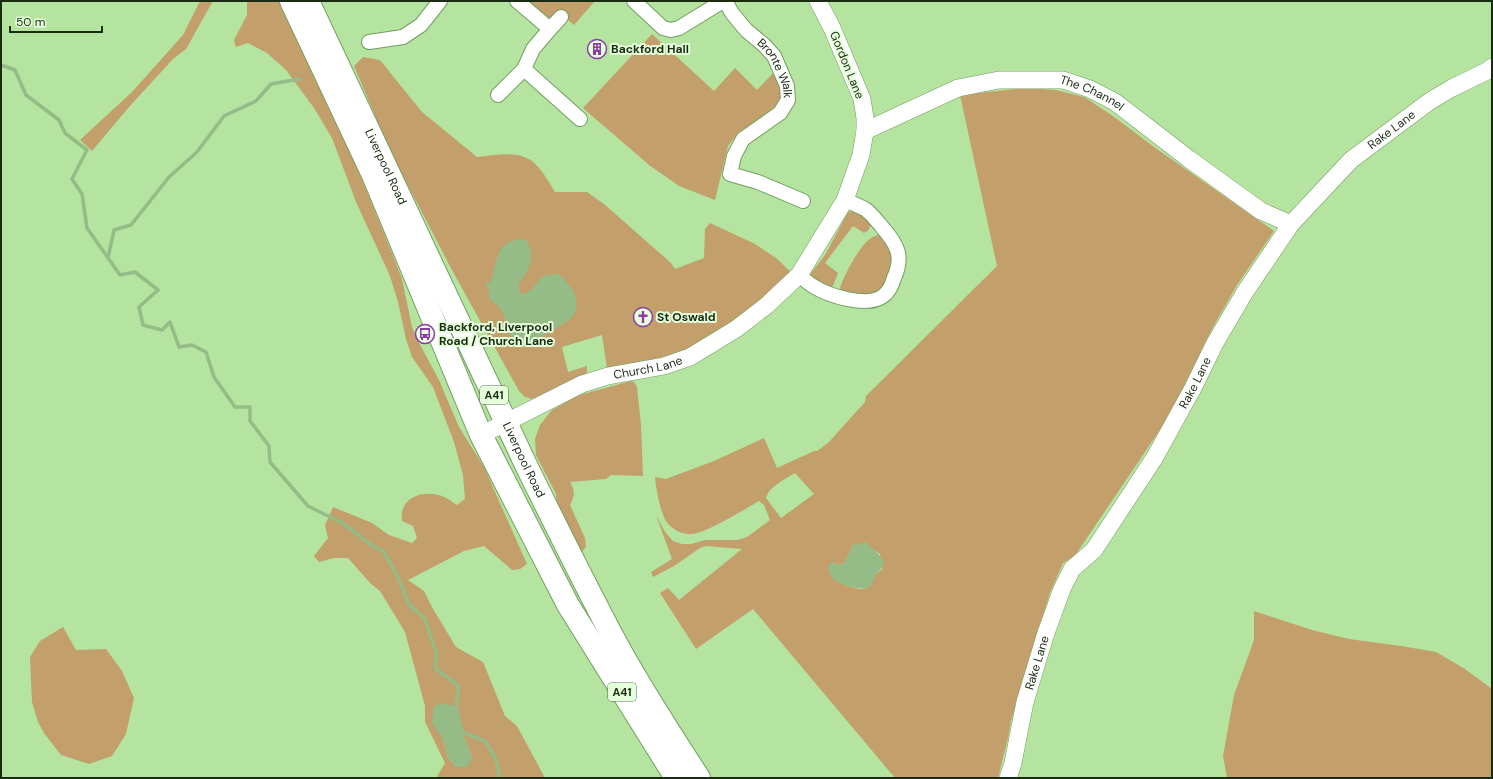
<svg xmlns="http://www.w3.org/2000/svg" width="1493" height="779" viewBox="0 0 1493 779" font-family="'DM Sans',sans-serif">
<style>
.green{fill:#c39f6b;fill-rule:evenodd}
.water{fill:#95bb86}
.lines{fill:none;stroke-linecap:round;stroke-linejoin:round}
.stream{stroke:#95bb86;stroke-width:3.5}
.minor-casing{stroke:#719f5e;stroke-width:16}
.tertiary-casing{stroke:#719f5e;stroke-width:18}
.trunk-casing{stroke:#719f5e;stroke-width:24}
.minor{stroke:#fff;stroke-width:14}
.tertiary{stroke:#fff;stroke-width:17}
.trunk{stroke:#fff;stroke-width:22}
.labels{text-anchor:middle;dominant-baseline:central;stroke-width:4;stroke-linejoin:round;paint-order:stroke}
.shield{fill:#e5fedb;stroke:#566a4e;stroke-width:1}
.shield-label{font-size:11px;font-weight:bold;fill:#192b11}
.poi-label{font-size:12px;font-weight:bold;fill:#192b11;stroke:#e5fedb;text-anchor:start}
.street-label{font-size:12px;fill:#192b11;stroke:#e5fedb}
</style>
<rect width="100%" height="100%" fill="#b4e4a0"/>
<!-- green -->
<path class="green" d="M200,1H213L186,49L173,59L129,107L92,151L80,140L132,92L183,35Z
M247,1H280L361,177L393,256L402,279L412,327L418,341L439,380L459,427L484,467L527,564L520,569L512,570L484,546L464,551L408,580L424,591L433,609L456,647L483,662L505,716L517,726L545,778H436L445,763L425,722V706L405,632L380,591L371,584L348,558H334L319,562L314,556L328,538L325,525L333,507L372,523L389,535L412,543L417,538L413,526L402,521C399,500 418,490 438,495C445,496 451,501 457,505L465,499L463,475L454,442L433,387L412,357L406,339L398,302L390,276L356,202L332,138L314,108L286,70L267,53L248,43L236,47L234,40L247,15ZM462,732L472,758L457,767L448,758L443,739Z
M525,1H595L574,25L559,12L552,17L545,19Z
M652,34L714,91L735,68L757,90L774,72L783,89L782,99L774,107L735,137L728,146L715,200L679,186L649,165L583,108Z
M363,57L380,60L422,112L477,157C499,155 524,148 539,168C545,175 550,184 555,192H587L604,204L671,263L675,269L704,258L705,229L710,223L755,244L776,258L792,273L773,291L731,323L680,356L607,368L602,335L562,347L568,372L587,366V374L533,399L525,397L519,391L453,272L391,153L354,66Z
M1026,88L1056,90L1084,97L1113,116L1154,147L1274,231L1237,285L1213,327L1170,415L1074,557L1063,563L1050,593L1011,721L1008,738L998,778H895L753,609L696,649L660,593L668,588L679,600L742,549L706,546L700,548L674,566L653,577L651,572L672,559L656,515L665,532L673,541L682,544H691L705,540H738L747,537L770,520L764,505L759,501C745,509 708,532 693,534C683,535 672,530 666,521C660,511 656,489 655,477L666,479L714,461L764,438L777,468L814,451H817L828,443L865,402L866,396L997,266L960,95ZM795,473L814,494L781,518L766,498C769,487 785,479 795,473ZM853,545L871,548L880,554L882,569L875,575L868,588L859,589L845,585L831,563L839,565L845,563Z
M857,211L870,221C871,227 869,231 864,233L853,226L825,263L838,273L833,286L828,290L812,278L811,273L825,255L848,212Z
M880,234L896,256L889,281L876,295L858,296L841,291L840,288C843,276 861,244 871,238C874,236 878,235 880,234Z
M631,381L634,382L637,387L641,425L643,476L611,475L606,479L570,482C575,491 575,496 570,505L585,538L586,547L581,553L557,511L556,494L536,455L535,439L540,425L552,410L579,395Z
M1254,611L1312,630L1349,639L1401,646L1436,652L1465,669L1492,689V778H1227L1223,756L1234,695L1254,640Z
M63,627L76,650L106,649L122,671L134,698L126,734L112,756L89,764L61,755L44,733L38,722L32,702L30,657L40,641Z"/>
<!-- water -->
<path class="water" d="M519,239L526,240C536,254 530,271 519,283V292L524,294C542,285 535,273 559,274C570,284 584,302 572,317C567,323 551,331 544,335C534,340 526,346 515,346C508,336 508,325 504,315C501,308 494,303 489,298V289L485,283L491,282C497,262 495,243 519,239Z
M867,542C873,551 879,552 884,562C882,570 877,571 875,577C873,582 873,584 868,588C858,589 839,586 832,578C831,575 830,572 828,569L830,563L839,565L845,563L853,545Z
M443,703L456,707L462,732L472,758L467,767H457L448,758L443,739L432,723L434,706Z"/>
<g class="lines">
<!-- stream -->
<path class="stream" d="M1,65L15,70L26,95L59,120L65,133L87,150L72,179L82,194L87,228L120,275L135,272L158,290L139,307L143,325L162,330L170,322L179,347L192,345L206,352L214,377L235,407H250V421L269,446L270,462L308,506L344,524L371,545L383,551L395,571L410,606L424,617L436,652V669L459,686L456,707L462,732L485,741L496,759L500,778
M108,258L114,230L131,225L169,177L197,152L224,116L256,101L271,84L300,79"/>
<defs>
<g id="minor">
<path d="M634,1L663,28L671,30L679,28L723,1"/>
<path id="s1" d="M725,1L732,13L746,30L764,45L774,56L787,86L788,100L780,113L743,139L734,156L730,174L758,182L803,201"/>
<path d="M550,29L561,17"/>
<path d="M369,42L403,37L421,25L440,1"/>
<path d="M524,69L580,119"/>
<path d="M498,95L524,69L533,49L550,29L517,1"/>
<path d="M799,275C804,279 808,283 813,286C829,296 867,308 883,296C889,292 892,285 894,278C904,256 897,244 882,227C877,221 871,213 865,209C859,206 852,203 845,200"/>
</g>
<g id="tertiary">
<path id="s2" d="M865,131L958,88L999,80H1063L1090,89L1115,102L1189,159L1261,211L1291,224"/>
<path id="s3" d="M481,435L582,384L608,376L664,366L690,357L736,329L766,306L799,275L845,200L861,155L865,131V118L862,99L832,28L818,1"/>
<path id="s4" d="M1008,778L1013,763L1025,702L1046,633L1062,589L1072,569L1094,550L1155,457L1193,388L1215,343L1245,292L1291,224L1351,160L1430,101L1452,88L1487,71L1492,67"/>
</g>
<g id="trunk">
<path d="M291,1L373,175L481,435L568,605L676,778"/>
<path id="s5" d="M308,1L526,465C555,524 584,583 615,641C640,688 670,733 699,778"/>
</g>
</defs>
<!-- minor casing -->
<use href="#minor" class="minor-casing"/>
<!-- tertiary casing -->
<use href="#tertiary" class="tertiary-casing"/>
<!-- trunk casing -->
<use href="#trunk" class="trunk-casing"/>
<!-- minor -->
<use href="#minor" class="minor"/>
<!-- tertiary -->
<use href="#tertiary" class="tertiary"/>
<!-- trunk -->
<use href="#trunk" class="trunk"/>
</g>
<!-- icons -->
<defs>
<symbol id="building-ring" viewBox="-11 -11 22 22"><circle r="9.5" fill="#e5fedb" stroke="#8e3aa8" stroke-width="1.5"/><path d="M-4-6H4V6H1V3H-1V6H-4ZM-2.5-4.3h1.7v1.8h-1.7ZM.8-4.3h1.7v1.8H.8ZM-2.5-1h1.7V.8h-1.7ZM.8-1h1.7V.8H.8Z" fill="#8e3aa8"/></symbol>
<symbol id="church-ring" viewBox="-11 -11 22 22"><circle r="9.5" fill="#e5fedb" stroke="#8e3aa8" stroke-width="1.5"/><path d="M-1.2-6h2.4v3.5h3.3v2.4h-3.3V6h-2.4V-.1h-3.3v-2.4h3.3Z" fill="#8e3aa8"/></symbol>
<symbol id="bus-ring" viewBox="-11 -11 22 22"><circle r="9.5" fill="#e5fedb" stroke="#8e3aa8" stroke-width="1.5"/><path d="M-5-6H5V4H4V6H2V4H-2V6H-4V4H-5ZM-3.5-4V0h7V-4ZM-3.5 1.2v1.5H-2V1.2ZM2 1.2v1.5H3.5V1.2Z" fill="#8e3aa8"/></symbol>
</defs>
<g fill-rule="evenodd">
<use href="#building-ring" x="586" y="38" width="22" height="22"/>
<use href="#church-ring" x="632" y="306" width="22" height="22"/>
<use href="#bus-ring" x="414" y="323" width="22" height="22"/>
</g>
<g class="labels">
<!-- shield labels -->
<g class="shield">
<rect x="480" y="386" width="28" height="18" rx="3"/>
<rect x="608" y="683" width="28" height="18" rx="3"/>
</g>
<g class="shield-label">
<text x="494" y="395">A41</text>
<text x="622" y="692">A41</text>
</g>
<!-- poi labels -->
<g class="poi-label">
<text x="611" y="49">Backford Hall</text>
<text x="657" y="317">St Oswald</text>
<text x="439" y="327">Backford, Liverpool<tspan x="439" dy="14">Road / Church Lane</tspan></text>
</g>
<!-- street labels -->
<g class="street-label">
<text transform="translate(847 65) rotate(68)">Gordon Lane</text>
<text stroke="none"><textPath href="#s1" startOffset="86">Bronte Walk</textPath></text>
<text stroke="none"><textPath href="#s2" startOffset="240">The Channel</textPath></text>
<text stroke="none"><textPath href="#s4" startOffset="768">Rake Lane</textPath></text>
<text stroke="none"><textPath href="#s5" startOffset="183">Liverpool Road</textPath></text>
<text stroke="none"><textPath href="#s3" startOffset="181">Church Lane</textPath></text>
<text stroke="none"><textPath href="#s4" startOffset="444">Rake Lane</textPath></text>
<text stroke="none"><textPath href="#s5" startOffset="507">Liverpool Road</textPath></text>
<text stroke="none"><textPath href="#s4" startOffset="119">Rake Lane</textPath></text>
</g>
</g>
<!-- border -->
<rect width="1493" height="779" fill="none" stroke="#192b11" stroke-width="4"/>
<!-- scale -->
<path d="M10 26v6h92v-6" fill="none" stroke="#192b11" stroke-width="2"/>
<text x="16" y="26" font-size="12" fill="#192b11" stroke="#e5fedb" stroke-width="3" paint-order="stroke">50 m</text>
</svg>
